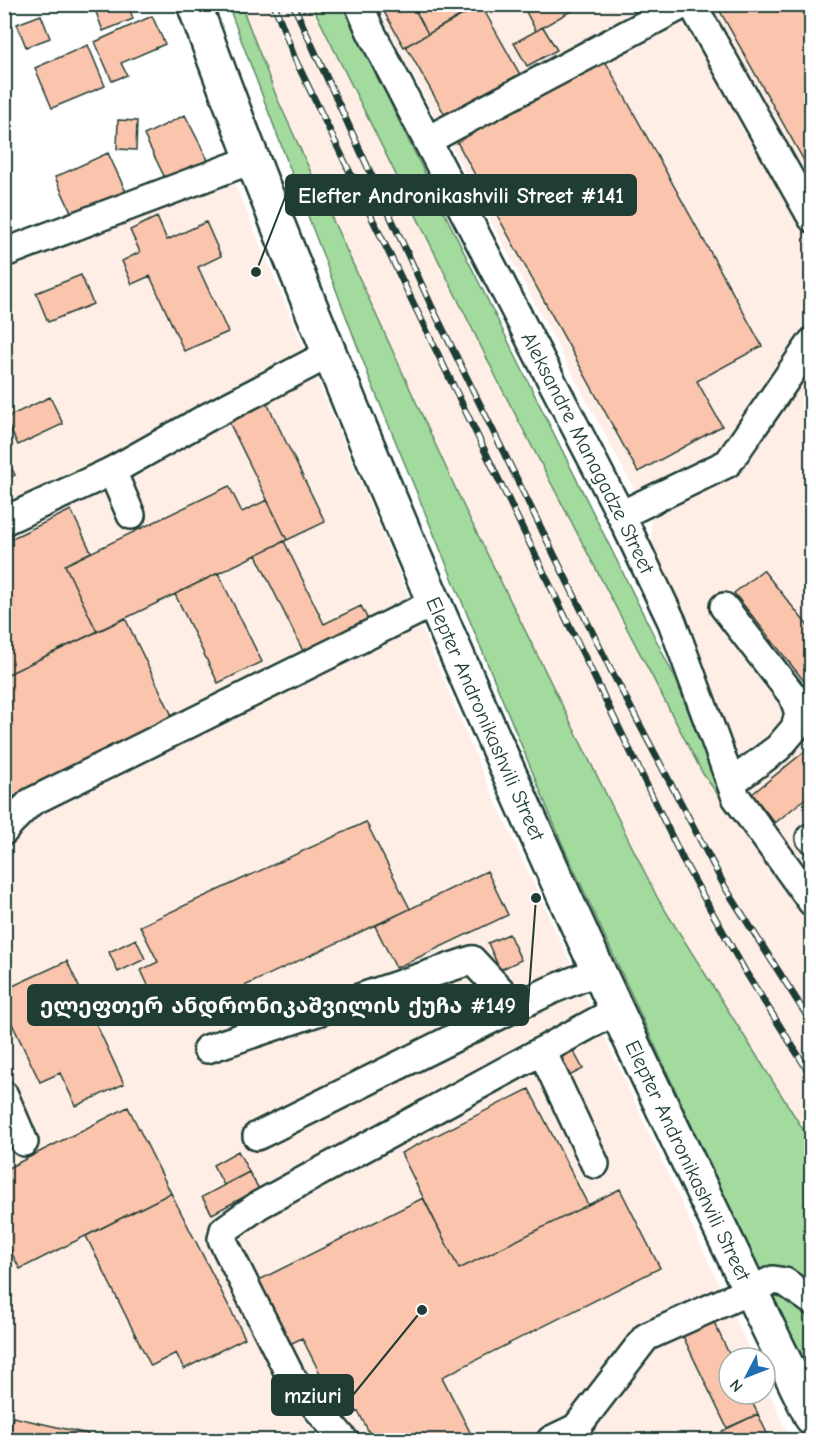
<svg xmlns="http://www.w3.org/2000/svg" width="816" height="1445" viewBox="0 0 816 1445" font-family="'Comic Neue','Noto Sans Georgian',sans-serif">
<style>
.built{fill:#feeee6}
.green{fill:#a3da9e;stroke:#618c69;stroke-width:1.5}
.building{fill:#fbc5ad;stroke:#1f3d34;stroke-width:1.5}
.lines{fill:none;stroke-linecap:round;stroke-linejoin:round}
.minor-casing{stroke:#1f3d34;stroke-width:32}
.major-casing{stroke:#1f3d34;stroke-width:38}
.minor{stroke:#fff;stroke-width:27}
.major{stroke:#fff;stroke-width:33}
.rail-casing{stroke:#1f3d34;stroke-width:7}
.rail{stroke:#fff;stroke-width:4.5;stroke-dasharray:14;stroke-linecap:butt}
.labels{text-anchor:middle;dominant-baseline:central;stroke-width:4.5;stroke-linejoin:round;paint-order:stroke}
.street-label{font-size:21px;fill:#1f3d34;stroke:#fff}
.leader{fill:none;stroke:#1f3d34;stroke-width:2}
.callout-dot{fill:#1f3d34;stroke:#fff;stroke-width:2}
.callout{fill:#1f3d34;stroke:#1f3d34;stroke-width:2}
.callout-label{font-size:22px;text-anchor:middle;font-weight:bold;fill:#fff}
</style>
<rect width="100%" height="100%" fill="#fff"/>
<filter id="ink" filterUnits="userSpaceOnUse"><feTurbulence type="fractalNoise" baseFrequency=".0167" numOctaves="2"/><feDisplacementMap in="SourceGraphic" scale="12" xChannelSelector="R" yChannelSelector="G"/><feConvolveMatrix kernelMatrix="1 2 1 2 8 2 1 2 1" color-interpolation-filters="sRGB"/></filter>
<g filter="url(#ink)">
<!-- built -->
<path class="built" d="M241,5H312L502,389L703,774L811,924V1142L658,899L464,507L277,98Z
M381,5H811V879L746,790L653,570L651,521L385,23Z
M234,182L485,778L753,1358H729V1394H765V1383L791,1440H5V267Z"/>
<!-- green -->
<path class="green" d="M228,5H241L277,98L464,507L658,899L811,1142L812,1383L807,1385L723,1194L561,841L371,382Z
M312,5H346L395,113L676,680L724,803L703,774L502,389Z"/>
<!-- building -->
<path class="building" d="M93,4H128L133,19L103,31Z
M393,4H412L428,34L404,47L383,10Z
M412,4H481L428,34Z
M522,4H583L536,31Z
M716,4H812V175Z
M481,5L523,80L449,122L406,46Z
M41,15L50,38L26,47L17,24Z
M152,16L165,44L121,63L127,75L112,81L95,42Z
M543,27L557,50L527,66L514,43Z
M88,45L105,86L52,108L35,68Z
M604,59L762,346L697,381L722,426L638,472L456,140Z
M185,115L210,164L168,184L144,135Z
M118,120L137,121L136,150L117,149Z
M108,153L126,192L73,216L55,177Z
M157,217L167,240L206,222L221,256L198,267L228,332L184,351L150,276L132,284L122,261L140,252L130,230Z
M81,275L93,304L48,322L36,293Z
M50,397L63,424L18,445L5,418Z
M267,403L325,522L287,540L229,422Z
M4,453L15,475L4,481Z
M229,486L242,512L267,500L287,540L97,632L65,565Z
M71,510L91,552L65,565L97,632L4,676V542Z
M284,541L324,624L361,606L371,626L306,657L256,555Z
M763,570L812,631V691L734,593Z
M218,573L262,662L218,683L175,594Z
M125,618L176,724L16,801L4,777V676Z
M810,747L812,768L806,772L812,779V793L775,823L752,794Z
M366,822L410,909L182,1015L177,1004L160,1011L141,970L158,962L140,926Z
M487,871L508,915L396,968L375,926Z
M509,934L521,960L500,970L488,943Z
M136,939L145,959L118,972L109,952Z
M67,961L124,1084L76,1106L60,1073L40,1082L4,1007V990Z
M570,1045L583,1069L567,1077L555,1053Z
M529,1089L588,1205L459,1269L401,1153Z
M128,1107L171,1193L20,1269L4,1239V1170Z
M238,1151L249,1172L224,1185L213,1165Z
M249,1172L259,1189L212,1214L202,1197Z
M620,1189L660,1268L442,1377L474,1440H373L358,1411L343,1419L302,1338L286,1346L253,1283L423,1198L459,1269Z
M171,1193L245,1338L184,1369L176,1353L151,1366L86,1236Z
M712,1318L731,1358H729V1394H748L758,1414L727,1428L681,1332Z
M758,1414L770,1440H727L722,1431Z
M13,1417L88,1434L86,1440H7Z"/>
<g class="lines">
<defs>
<g id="minor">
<path id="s1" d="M359,4L370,30L621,515L672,622L736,797L812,902"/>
<path d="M692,4L812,218"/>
<path d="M428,140L684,4"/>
<path d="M4,253L251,160"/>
<path d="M131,515L112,471L208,417L329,354"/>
<path d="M621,515L728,463L812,342"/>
<path d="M4,521L112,471"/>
<path d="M724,607L793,696L799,713L795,728L778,748L731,783"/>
<path d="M4,831L10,823L31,802L433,603"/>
<path d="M810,838L812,837"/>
<path d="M207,1049L472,960L516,1007L551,990L598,971"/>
<path d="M542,1051L595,1164"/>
<path d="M4,1095L24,1142"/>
<path d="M257,1136L516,1007"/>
<path d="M344,1440L291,1377L222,1239L224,1230L259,1205L617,1010"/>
<path d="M551,1440L576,1428L646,1337L773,1280L785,1282L812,1301"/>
</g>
<g id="major">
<path id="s2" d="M194,4C314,332 453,653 598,970C667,1120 740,1269 812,1418"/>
</g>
</defs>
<!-- minor casing -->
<use href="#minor" class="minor-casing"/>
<!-- major casing -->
<use href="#major" class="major-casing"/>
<!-- minor -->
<use href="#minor" class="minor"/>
<!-- major -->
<use href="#major" class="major"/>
<defs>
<path id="rail" d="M274,4L295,59L684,862L745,971L812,1077
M293,4L431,305L611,670L725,887L812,1024"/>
</defs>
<!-- rail casing -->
<use href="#rail" class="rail-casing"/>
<!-- rail -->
<use href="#rail" class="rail"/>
</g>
</g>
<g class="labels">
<!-- street labels -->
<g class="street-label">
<text stroke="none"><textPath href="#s1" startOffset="504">Aleksandre Managadze Street</textPath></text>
<text stroke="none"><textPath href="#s2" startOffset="772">Elepter Andronikashvili Street</textPath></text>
<text stroke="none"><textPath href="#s2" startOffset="1258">Elepter Andronikashvili Street</textPath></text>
</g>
</g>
<!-- callouts -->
<path class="leader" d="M256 272L286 195M536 898L528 1005M422 1310L353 1395"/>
<g class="callout-dot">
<circle cx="256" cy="272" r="6"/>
<circle cx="536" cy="898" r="6"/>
<circle cx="422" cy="1310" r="6"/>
</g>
<g class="callout">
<rect x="286" y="175" width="350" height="40" rx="6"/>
<rect x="28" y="985" width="500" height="40" rx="6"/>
<rect x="272" y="1375" width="81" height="40" rx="6"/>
</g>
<g class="callout-label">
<text x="461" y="203">Elefter Andronikashvili Street #141</text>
<text x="278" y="1013">ელეფთერ ანდრონიკაშვილის ქუჩა #149</text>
<text x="313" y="1403">mziuri</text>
</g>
<!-- margin -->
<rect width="816" height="1445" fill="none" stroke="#fff" stroke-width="24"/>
<rect x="12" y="12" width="792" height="1421" fill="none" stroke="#1f3d34" stroke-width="2" filter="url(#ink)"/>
<!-- north arrow -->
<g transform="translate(747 1376) rotate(228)"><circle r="28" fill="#ffffff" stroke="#a5b1ae" stroke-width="1.5"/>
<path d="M0-4.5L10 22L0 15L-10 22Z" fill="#1f6fb2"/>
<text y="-9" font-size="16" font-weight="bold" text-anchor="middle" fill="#1f3d34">N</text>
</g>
</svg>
